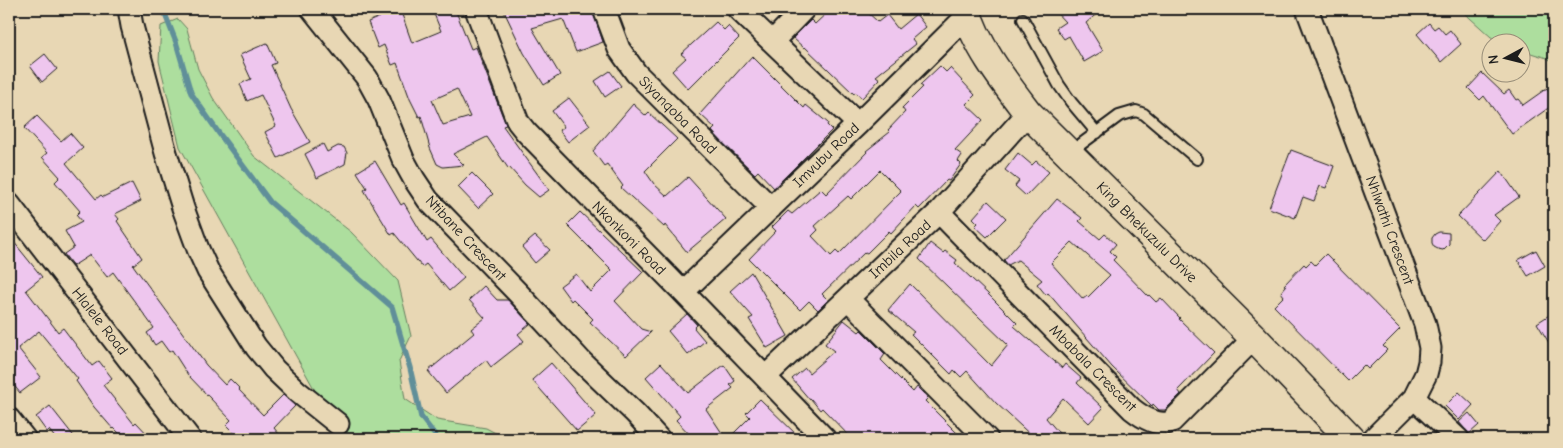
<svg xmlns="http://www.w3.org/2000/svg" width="1563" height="448" viewBox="0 0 1563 448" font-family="'Comic Neue',sans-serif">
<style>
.green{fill:#adde9e;stroke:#647d5d}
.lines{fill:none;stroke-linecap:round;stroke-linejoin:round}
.stream{stroke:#608f99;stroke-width:5.5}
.building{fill:#eec6ee;stroke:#1c1c1c;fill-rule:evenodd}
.lane-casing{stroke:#1c1c1c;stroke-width:14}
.street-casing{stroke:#1c1c1c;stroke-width:25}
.secondary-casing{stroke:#1c1c1c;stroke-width:31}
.lane{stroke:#e8d7b4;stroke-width:10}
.street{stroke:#e8d7b4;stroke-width:21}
.secondary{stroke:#e8d7b4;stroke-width:28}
.labels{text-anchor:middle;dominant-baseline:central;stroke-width:4;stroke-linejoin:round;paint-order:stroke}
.street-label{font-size:15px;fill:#1c1c1c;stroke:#e8d7b4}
</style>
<rect width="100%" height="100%" fill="#e8d7b4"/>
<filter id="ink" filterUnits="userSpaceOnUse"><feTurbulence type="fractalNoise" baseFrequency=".02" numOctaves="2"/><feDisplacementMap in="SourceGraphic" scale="10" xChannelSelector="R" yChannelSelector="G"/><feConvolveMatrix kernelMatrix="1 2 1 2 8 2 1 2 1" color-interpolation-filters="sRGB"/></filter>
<g filter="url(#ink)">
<!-- green -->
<path class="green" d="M1460,9H1554V62L1547,58L1521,50L1520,42H1501L1491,37Z
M178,19L187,29L198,69L213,98L254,156L351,232L398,281L411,336L399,361L405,399L437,420L486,428L507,439H342L180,147L159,61L161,26Z"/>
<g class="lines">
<!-- stream -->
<path class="stream" d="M163,9L176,42L191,93L218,132L270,202L392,307L410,368L421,417L438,439"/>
</g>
<!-- building -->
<path class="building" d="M400,9L412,43L441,31L432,9H455L471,49L476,47L506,125L503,126L549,190L539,197L525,185L509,167L508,168L487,137L453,154L464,165L443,167L437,164L430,148L421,116L419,117L410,99L397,63L392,65L384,45L378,48L368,22L380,17V16ZM457,89L470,117L443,125L432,100Z
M503,9H592L603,42L576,52L563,19L532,28L560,75L544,85L524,53Z
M831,9H864L878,22L887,15L898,29L916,14L926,27L912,39L916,44L876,76L880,79L862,98L855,92L854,94L805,47L804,48L793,38L811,20L815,24Z
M1053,9H1099L1100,11L1086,23L1103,51L1084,62L1069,36L1064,39L1056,28L1065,22Z
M716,22L724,30L728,26L739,38L688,89L672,71L686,58L681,54Z
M1429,23L1434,29L1438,26L1445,34L1450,30L1461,44L1441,62L1417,34Z
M267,43L276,63L271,65L291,109L310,142L278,158L265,132L276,126L261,95L247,101L240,84L251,79L240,55Z
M45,54L57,69L42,82L30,66Z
M752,56L804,108L806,105L828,123L827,125L832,130L774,188L758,171L755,174L722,142L712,131L715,128L700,114Z
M940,66L946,72L950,68L975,95L966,104L983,120L955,150L962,155L958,161L961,164L949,181L947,180L919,209L916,206L891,233L889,231L867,253L865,252L822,294L828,300L818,310L809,301L800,310L749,259L776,231L772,227L788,211L792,214L821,189L826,194L867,152L866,151L890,132L888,130L905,112L902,108L923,87L920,85ZM880,170L901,191L839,254L836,251L831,256L812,236L818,230L815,226L848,196L851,199Z
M610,71L621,86L605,97L595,81Z
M1482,73L1504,94L1509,90L1516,100L1518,99L1523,105L1547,88L1554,98V104L1512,134L1484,96L1480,100L1468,88Z
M569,98L590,125L568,142L559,130L564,127L552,111Z
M633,104L646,116L649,113L677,139L645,171L654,184L667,196L688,177L726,219L687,252L665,225L664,227L621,188L623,186L607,164L604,166L593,151Z
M37,116L61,141L70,133L83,148L66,163L96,199L101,195L103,197L132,183L141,201L115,214L119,219L117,221L142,258L133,265L206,365L225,385L230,379L240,389L239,390L263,415L283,395L295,406L274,428L283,439H240L226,425L231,420L188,375L172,350L169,352L161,341L155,345L147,333L154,328L113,272L107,277L90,255L73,266L64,254L74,247L65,231L82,222L76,215L80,211L55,182L60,177L42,157L47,153L24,128Z
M323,144L327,152L338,146L344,147L347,153L345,164L317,178L305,154Z
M1291,150L1334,166L1326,188L1320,186L1314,201L1303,197L1295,218L1269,208Z
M1018,153L1032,165L1036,161L1049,172L1026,196L1015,186L1019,181L1005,170Z
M375,161L401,205L404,203L427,242L431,239L464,278L449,291L426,264L422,267L394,233L391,235L364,190L367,188L357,172Z
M1501,171L1519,197L1494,215L1500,221L1483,240L1458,216Z
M472,173L493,194L478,208L458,187Z
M1057,199L1082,218L1079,221L1100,239L1105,234L1116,244L1110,251L1116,257L1113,260L1148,296L1149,295L1156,302L1161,298L1180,318L1179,319L1214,353L1178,390L1181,394L1165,410H1159L1153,404L1152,406L1112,367L1048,293L1046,295L1037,284L1042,280L1018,260L1008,265L1004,260ZM1072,242L1110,275L1088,297L1087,296L1083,299L1051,263Z
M988,201L1006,218L987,237L975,226L978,223L973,218Z
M580,212L643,272L615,301L641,329L651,332L626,356L590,322L593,319L573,299L571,301L560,286L576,274L590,292L612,270L567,225Z
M1439,232L1449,233V244L1443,250L1438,249L1434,247L1432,243V238L1435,234Z
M9,236L42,277L26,290L58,332L63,328L92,366L99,361L112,378L103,385L134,424L136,422L152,439H116L121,435L114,428L113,429L94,407L76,381L78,379L39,331L18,348L41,377L20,393L9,379Z
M535,236L550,250L535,263L522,247Z
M930,243L943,253L945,251L957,260L955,263L988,294L1017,323L1014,326L1062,368L1065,364L1081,378L1077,383L1103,408L1089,423L1063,398L1046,418L1064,439H1035L996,403L967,371L961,377L954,370L951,374L911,334L914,332L888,310L910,284L991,366L1008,345L919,259Z
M1536,250L1545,266L1528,276L1518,260Z
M1326,254L1400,329L1383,346L1387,350L1368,369L1364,365L1348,381L1274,306L1284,296L1281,292L1286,286L1284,285L1304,264L1306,266L1311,261L1315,265Z
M751,272L788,336L767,348L749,319L753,317L730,291Z
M484,286L497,300H508L530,324L518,334L524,341L491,367L486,360L446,393L428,371L474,333L471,329L485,318L469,300Z
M1554,312V351L1537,323Z
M687,314L697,325L694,328L705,341L688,355L668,331Z
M844,320L859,332L861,330L885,354L881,360L913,392L917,387L928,398L925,401L963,439H852L822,408L820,410L811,399L810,400L792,379L805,368L809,373L834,351L825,344Z
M551,363L596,415L577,431L532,380Z
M661,363L688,393L724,365L735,381L730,385L733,388L706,409L726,439H694L676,420L680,416L646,377Z
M1459,392L1473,405L1459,420L1445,406Z
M760,399L801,439H728L750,417L746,413Z
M50,406L76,439H56L49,430L47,432L36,417Z
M1469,413L1479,425L1469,434L1459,422Z"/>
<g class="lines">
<defs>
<path id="lane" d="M1023,19L1059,85L1071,102L1097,133
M1069,153L1119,116L1136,111L1144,114L1197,159"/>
<path id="street" d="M129,9L132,26L166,153L183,208L198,249L208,271L256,347L274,369L298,392L338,424
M312,9L367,78L379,100L403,159L414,179L428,200L518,293L581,361L635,413L659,439
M476,9L513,109L518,122L526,132L683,292L825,439
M604,9L619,49L636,73L771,208
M738,9L858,124
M1307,9L1425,324L1430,348L1429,362L1426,374L1414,398L1373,439
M773,41L804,9
M9,204L190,439
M939,212L1132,409C1142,417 1160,428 1172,421L1254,338
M683,292L858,124L968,15
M848,299L987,439
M765,377L939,212L1028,113
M1414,398L1458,439
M9,419L25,439"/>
<path id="secondary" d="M966,9C975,45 1006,84 1028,113L1254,338L1351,439"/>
</defs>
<!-- lane casing -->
<use href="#lane" class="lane-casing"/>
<!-- street casing -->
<use href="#street" class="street-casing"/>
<!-- secondary casing -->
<use href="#secondary" class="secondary-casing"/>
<!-- lane -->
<use href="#lane" class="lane"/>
<!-- street -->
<use href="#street" class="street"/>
<!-- secondary -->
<use href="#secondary" class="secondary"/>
</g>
</g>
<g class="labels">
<!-- street labels -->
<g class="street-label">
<text transform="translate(678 115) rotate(45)">Siyanqoba Road</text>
<text transform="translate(826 155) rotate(-44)">Imvubu Road</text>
<text transform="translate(1390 230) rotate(70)">Nhlwathi Crescent</text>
<text transform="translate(1147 232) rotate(45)">King Bhekuzulu Drive</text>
<text transform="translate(466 238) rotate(47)">Ntibane Crescent</text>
<text transform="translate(629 238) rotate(45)">Nkonkoni Road</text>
<text transform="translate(900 249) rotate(-43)">Imbila Road</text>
<text transform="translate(100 321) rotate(52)">Hlalele Road</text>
<text transform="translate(1093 368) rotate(45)">Mbabala Crescent</text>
</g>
</g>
<!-- margin -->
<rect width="1563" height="448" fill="none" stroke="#e8d7b4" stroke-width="30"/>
<rect x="15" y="15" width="1533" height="418" fill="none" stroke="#1c1c1c" stroke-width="2" filter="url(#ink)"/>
<!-- north arrow -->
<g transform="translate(1506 58) rotate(263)"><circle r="24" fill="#e8d7b4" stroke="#968c77"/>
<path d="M0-4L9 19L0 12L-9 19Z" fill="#1c1c1c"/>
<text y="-8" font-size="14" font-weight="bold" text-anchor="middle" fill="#1c1c1c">N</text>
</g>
</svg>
